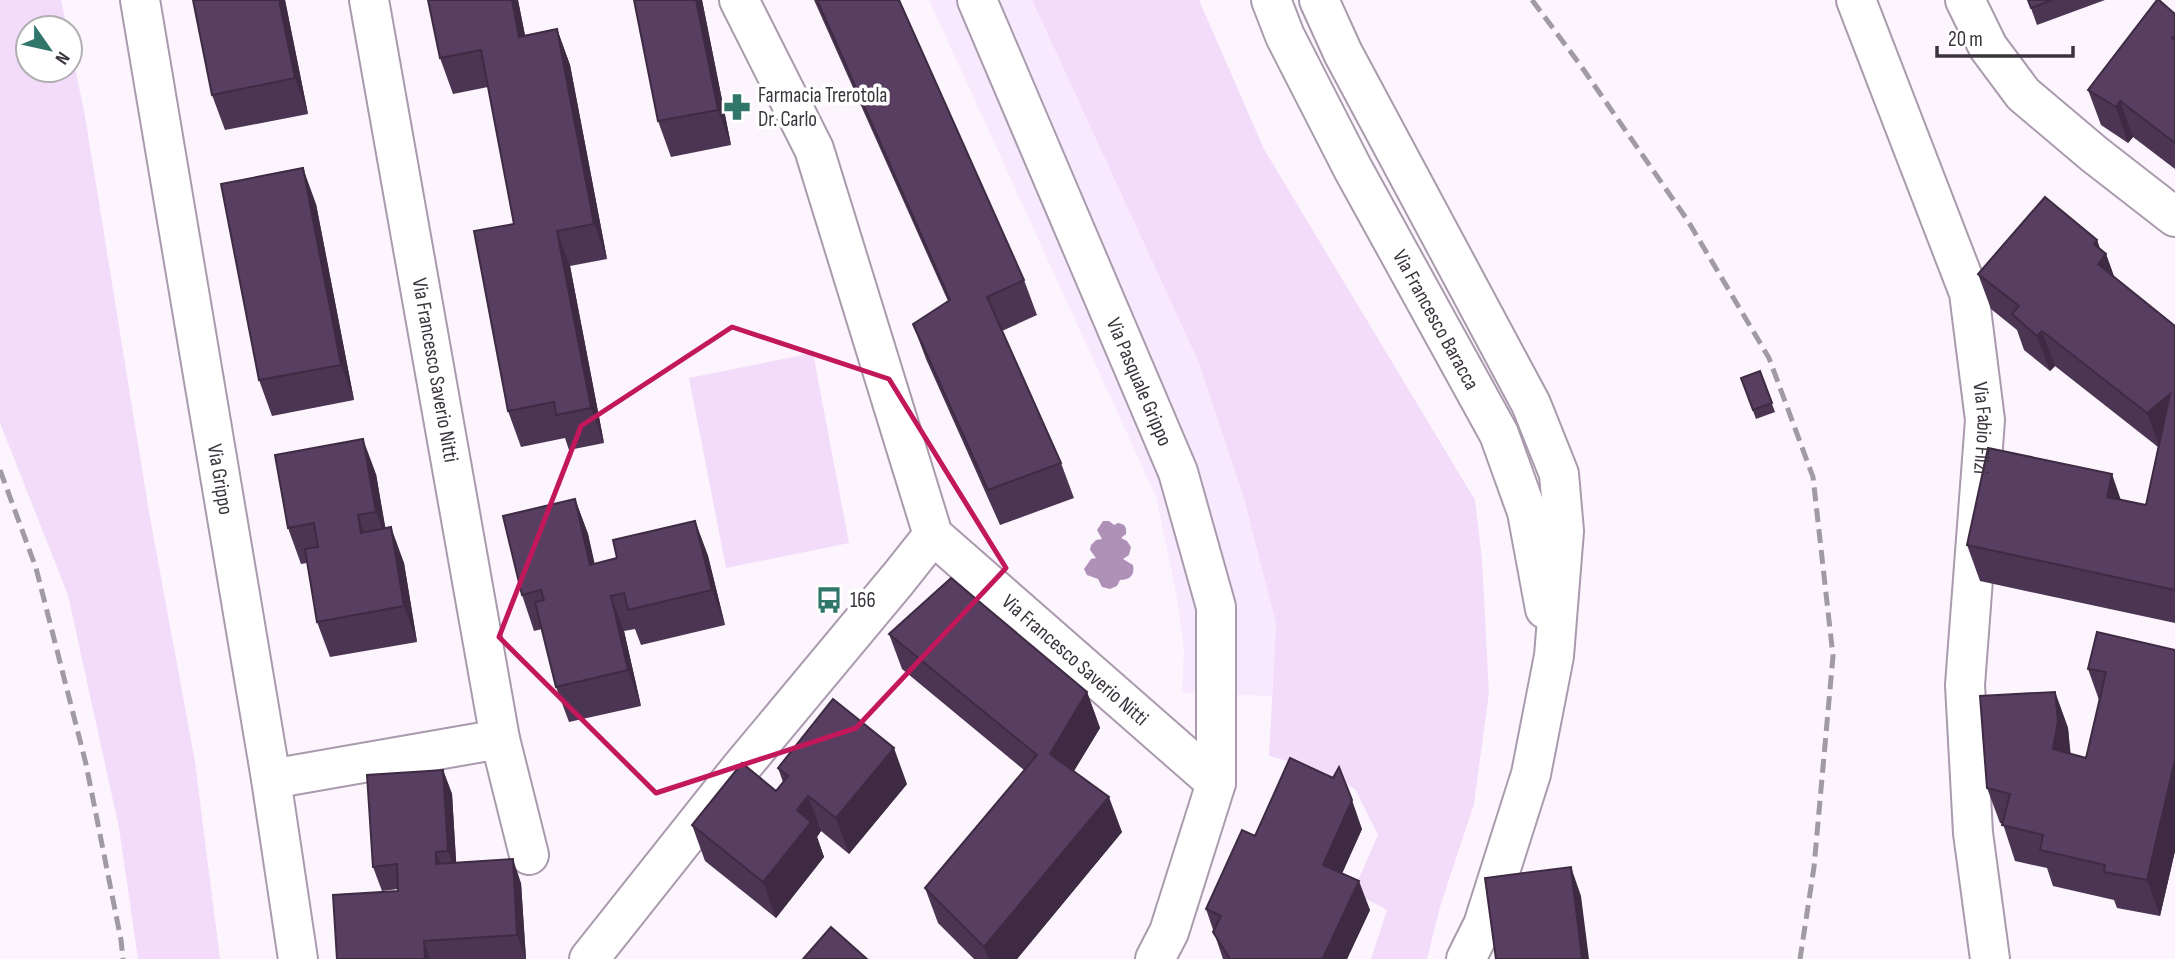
<svg xmlns="http://www.w3.org/2000/svg" width="2175" height="959" viewBox="0 0 2175 959" font-family="'Sofia Sans Condensed',sans-serif">
<style>
.built{fill:#f9e9fe}
.green{fill:#f3dcfa}
.water{fill:#af91b8}
.lines{fill:none;stroke-linecap:round;stroke-linejoin:round}
.minor-casing{stroke:#a99aad;stroke-width:42}
.minor{stroke:#fff;stroke-width:38}
.rail{stroke:#a09aa2;stroke-width:5;stroke-dasharray:14 7;stroke-linecap:butt}
.wall{fill:#4c3553}
.shaded-wall{fill:#3e2b43}
.building{fill:#583e60;stroke:#3e2b43;stroke-width:2}
.marked{fill:none;stroke:#c2185b;stroke-width:5;stroke-linejoin:round}
.labels{text-anchor:middle;dominant-baseline:central;stroke-width:7;stroke-linejoin:round;paint-order:stroke}
.poi-label{font-size:21px;fill:#3a343c;stroke:#fff;text-anchor:start}
.street-label{font-size:21px;fill:#3a343c;stroke:#fff}
</style>
<rect width="100%" height="100%" fill="#fcf5fd"/>
<!-- built -->
<path class="built" d="M929,0H1032L1199,363L1244,498L1276,624L1272,696L1182,693L1184,650L1177,597L1156,497Z"/>
<!-- green -->
<path class="green" d="M0,0H61L67,28H28V70H70V43L85,116L149,512L195,762L220,959H138L119,828L68,595L0,423Z
M1032,0H1199L1264,149L1475,500L1482,560L1489,693L1474,804L1440,907L1427,959H1371L1387,910L1353,892L1378,835L1355,789L1316,769L1269,756L1276,624L1244,498L1199,363Z
M813,353L849,543L726,568L689,378Z"/>
<!-- water -->
<path class="water" d="M1103,521H1109L1114,525L1118,523C1125,524 1127,527 1126,534L1121,538L1127,541L1131,547L1129,555L1123,559L1133,565C1135,575 1130,580 1120,580L1117,586L1110,589L1102,587L1098,579L1087,575L1084,569L1091,559L1096,558L1090,550L1091,545L1096,540L1102,539L1097,530Z"/>
<g class="lines">
<defs>
<g id="minor">
<path id="s1" d="M140,0L271,779L298,959"/>
<path id="s2" d="M739,0L814,149L933,535L1216,783"/>
<path id="s3" d="M977,0L1178,472L1216,607V783L1169,932L1155,959"/>
<path id="s4" d="M1271,0L1285,36L1353,169L1499,434L1527,512L1545,609"/>
<path d="M1319,0L1343,53L1531,404L1559,474L1564,531L1554,656L1531,774L1483,925L1466,959"/>
<path id="s5" d="M1856,0L1969,293L1985,420L1965,685L1973,833L1990,959"/>
<path d="M1965,0L1988,47L2023,94L2094,154L2175,217"/>
<path d="M500,739L529,855"/>
<path d="M271,779L500,739L369,0"/>
<path d="M589,959L739,770L898,579L933,535"/>
</g>
</defs>
<!-- minor casing -->
<use href="#minor" class="minor-casing"/>
<!-- minor -->
<use href="#minor" class="minor"/>
<!-- rail -->
<path class="rail" d="M1532,0L1581,66L1688,221L1769,358L1813,477L1833,656L1814,867L1800,959
M0,470L36,568L86,764L121,940L123,959"/>
</g>
<!-- wall -->
<path class="wall" d="M193,0H285L308,114L225,130L212,95Z
M518,0L525,35L557,29L570,65L607,259L570,266L604,443L569,450L565,438L521,447L508,411L514,224L488,87L453,94L440,58Z
M702,0L731,145L671,157L658,121Z
M814,0H899L1024,280L1037,315L1002,331L1061,463L1074,498L1000,525L926,359L913,324L948,301Z
M2028,0H2105L2037,25Z
M2175,14V169L2133,137L2128,143L2101,125L2088,90Z
M316,204L354,400L272,416L259,380Z
M2097,240L2100,250L2106,254L2114,277L2175,326V623L1980,581L1967,545L2121,500L2146,505L2158,447L2055,366L2050,371L2024,350L2017,330L1991,309L1978,274Z
M1760,371L1775,412L1756,419L1741,378Z
M376,474L385,528L404,563L417,642L330,657L317,622L307,563L301,564L288,528Z
M575,499L588,534L594,564L617,558L695,521L708,556L725,625L641,645L635,629L624,631L641,706L569,722L556,687L542,629L534,631L522,595Z
M889,634L1087,692L1100,728L1074,771L1122,832L1017,959H974L938,923L925,888L1024,770L902,669Z
M2175,650V851L2160,916L2117,908L2114,900L2053,886L2047,868L2015,861L2003,824L2000,823L1987,788L2055,692L2068,728L2070,754L2086,758L2099,700L2088,669Z
M778,768L907,784L849,854L821,831L817,837L824,857L776,918L705,861L692,825L776,791L783,782Z
M443,770L452,794L456,863L521,883L526,959H337L398,891V889L382,891L373,867Z
M1362,829L1342,873L1370,910L1347,959H1223L1206,909L1255,836Z"/>
<!-- shaded-wall -->
<path class="shaded-wall" d="M279,0H285L308,114L295,78Z
M512,0H518L532,72L519,37Z
M696,0H702L731,145L718,110Z
M557,29L570,65L607,259L594,224Z
M2120,101L2133,137L2128,143L2116,107Z
M303,168L316,204L354,400L341,365Z
M557,231L570,266L604,443L591,408Z
M2097,240L2103,257L2106,254L2119,290L2098,264L2094,244Z
M2042,331L2055,366L2050,371L2037,336Z
M2170,394L2160,448L2147,413Z
M363,439L376,474L389,548L376,512Z
M2112,474L2124,509L2107,497Z
M575,499L588,534L603,600L590,565Z
M358,515L371,551L361,533Z
M695,521L708,556L725,625L712,590Z
M391,527L404,563L417,642L404,606Z
M611,596L624,631L641,706L628,670Z
M1087,692L1100,728L1063,789L1050,754Z
M2055,692L2068,728L2071,757L2053,749Z
M894,748L907,784L849,854L836,818Z
M2175,760V851L2160,916L2147,880Z
M443,770L452,794L457,875L448,851Z
M808,796L821,831L817,837L824,857L776,918L763,882L797,810Z
M1109,797L1122,832L1017,959H989L984,947Z
M1352,800L1362,829L1333,894L1323,865Z
M436,852L445,876L436,864Z
M513,859L521,883L526,959L517,935Z
M1571,867L1581,896L1589,959H1582Z
M1359,881L1370,910L1347,959H1323Z
M424,941L430,959H425Z"/>
<!-- building -->
<path class="building" d="M193,0H279L295,78L212,95Z
M428,0H512L519,37L557,29L594,224L557,231L591,408L556,415L554,402L508,411L474,231L514,224L481,50L440,58Z
M634,0H696L718,110L658,121Z
M817,0H899L1024,280L987,297L1061,463L988,490L913,324L950,300Z
M2028,0H2052L2031,8Z
M2157,0H2159L2175,14V35L2172,38L2175,40V143L2120,101L2116,107L2088,90Z
M303,168L341,365L259,380L221,184Z
M2045,197L2097,240L2094,244L2106,254L2098,264L2175,326V590L1967,545L1988,448L2112,474L2107,497L2146,505L2170,394L2147,413L2042,331L2037,336L2012,314L2019,306L1978,274Z
M1760,371L1772,403L1753,410L1741,378Z
M363,439L376,512L358,515L361,533L391,527L404,606L317,622L305,549L318,547L314,523L288,528L275,455Z
M575,499L590,565L617,558L613,540L695,521L712,590L628,610L624,593L611,596L628,670L556,687L535,602L544,600L541,590L522,595L503,516Z
M951,578L1087,692L1050,754L1109,797L984,947L925,888L1037,755L889,634Z
M2097,632L2175,650V760L2147,880L2104,872L2105,865L2040,850L2043,835L2002,825L2010,794L1987,788L1980,696L2055,692L2058,721L2053,749L2086,758L2106,672L2088,669Z
M833,699L894,748L836,818L808,796L797,810L811,822L763,882L692,825L742,763L776,791L788,776L778,768Z
M1290,758L1333,778L1339,767L1352,800L1323,865L1359,881L1323,958L1325,959H1230L1213,932L1221,916L1206,909L1242,830L1255,836Z
M443,770L448,851L436,852V864L513,859L517,935L424,941L425,959H337L333,895L398,891L397,864L373,867L367,775Z
M1571,867L1582,959H1496L1485,878Z
M831,927L867,959H803Z"/>
<!-- marked area -->
<path class="marked" d="M732,327L889,379L1006,568L856,728L656,793L499,637L581,426Z"/>
<!-- icons -->
<defs>
<symbol id="pharmacy-bare" viewBox="-9 -9 18 18"><path d="M-2-6h4v4h4v4h-4v4h-4v-4h-4v-4h4Z" fill="#31766a" stroke="#fff" stroke-width="2.5" paint-order="stroke"/></symbol>
<symbol id="bus-bare" viewBox="-9 -9 18 18"><path d="M-5-6H5V4H4V6H2V4H-2V6H-4V4H-5ZM-3.5-4V0h7V-4ZM-3.5 1.2v1.5H-2V1.2ZM2 1.2v1.5H3.5V1.2Z" fill="#31766a" stroke="#fff" stroke-width="2.5" paint-order="stroke"/></symbol>
</defs>
<g fill-rule="evenodd">
<use href="#pharmacy-bare" x="718" y="88" width="38" height="38"/>
<use href="#bus-bare" x="810" y="581" width="38" height="38"/>
</g>
<g class="labels">
<!-- poi labels -->
<g class="poi-label">
<text x="758" y="95">Farmacia Trerotola<tspan x="758" dy="24">Dr. Carlo</tspan></text>
<text x="850" y="600">166</text>
</g>
<!-- street labels -->
<g class="street-label">
<text stroke="none"><textPath href="#s4" startOffset="360">Via Francesco Baracca</textPath></text>
<text transform="translate(435 370) rotate(80)">Via Francesco Saverio Nitti</text>
<text stroke="none"><textPath href="#s3" startOffset="415">Via Pasquale Grippo</textPath></text>
<text stroke="none"><textPath href="#s5" startOffset="450">Via Fabio Filzi</textPath></text>
<text stroke="none"><textPath href="#s1" startOffset="486">Via Grippo</textPath></text>
<text stroke="none"><textPath href="#s2" startOffset="760">Via Francesco Saverio Nitti</textPath></text>
</g>
</g>
<!-- north arrow -->
<g transform="translate(49 49) rotate(124)"><circle r="33" fill="#ffffff" stroke="#b0aeb1" stroke-width="2"/>
<path d="M0-5L12 26L0 18L-12 26Z" fill="#31766a"/>
<text y="-10" font-size="19" font-weight="bold" text-anchor="middle" fill="#3a343c">N</text>
</g>
<!-- scale -->
<path d="M1937 46v10h136v-10" fill="none" stroke="#3a343c" stroke-width="3.5"/>
<text x="1948" y="46" font-size="21" fill="#3a343c" stroke="#ffffff" stroke-width="5" paint-order="stroke">20 m</text>
</svg>
